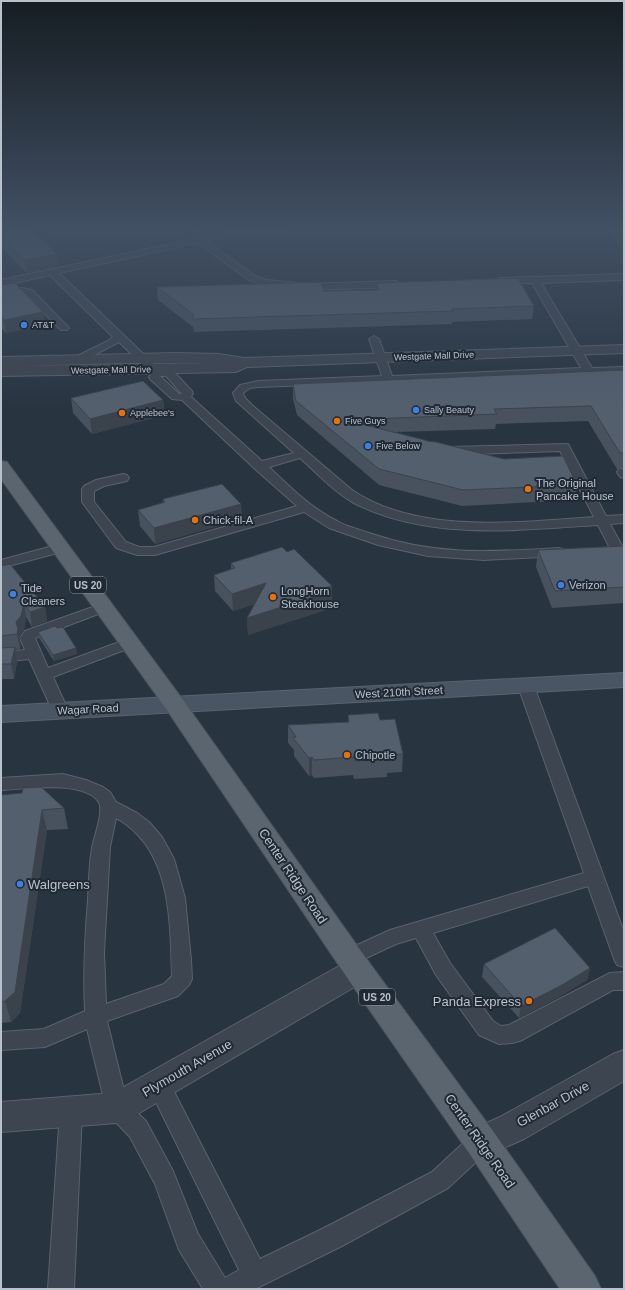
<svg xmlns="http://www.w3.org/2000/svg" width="625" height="1290" viewBox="0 0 625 1290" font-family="Helvetica,sans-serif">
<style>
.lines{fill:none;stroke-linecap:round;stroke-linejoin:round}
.lane-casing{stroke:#5a636d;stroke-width:2}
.street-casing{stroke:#5a636d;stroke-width:2}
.secondary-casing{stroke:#5a636d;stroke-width:2}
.primary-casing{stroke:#49515c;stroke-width:2}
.lane{fill:#3c4550;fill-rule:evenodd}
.street{fill:#3c4550;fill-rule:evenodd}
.secondary{fill:#4a5563;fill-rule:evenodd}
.primary{fill:#5a6570;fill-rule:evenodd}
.wall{fill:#47525e}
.shaded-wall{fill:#3a424c}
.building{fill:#535f6d;stroke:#3a424c}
.shop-dot{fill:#3f7fe0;stroke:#202a35;stroke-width:1.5}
.food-dot{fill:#e8710a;stroke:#202a35;stroke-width:1.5}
.labels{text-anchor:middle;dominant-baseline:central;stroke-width:4;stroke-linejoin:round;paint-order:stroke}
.far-poi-label{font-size:9px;fill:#b9c1ca;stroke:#202a35;text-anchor:start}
.far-street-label{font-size:9px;fill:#b9c1ca;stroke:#202a35}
.shield{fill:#202a35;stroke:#8b949d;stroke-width:1}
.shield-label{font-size:10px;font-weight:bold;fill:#b9c1ca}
.poi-label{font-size:11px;fill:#b9c1ca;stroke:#202a35;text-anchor:start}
.street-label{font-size:11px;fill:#b9c1ca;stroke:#202a35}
.near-street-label{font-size:13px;fill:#b9c1ca;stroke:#202a35}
.near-poi-label{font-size:13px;fill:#b9c1ca;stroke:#202a35;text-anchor:start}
</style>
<rect width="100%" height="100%" fill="#283440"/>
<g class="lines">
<defs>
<path id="lane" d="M192,228H200L202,237L238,230L288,228L284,230L238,234L206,241L255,276L267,280L309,284L397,281L402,284L397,287L309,290L266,286L249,280L198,243L59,273L160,370L173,371L192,391L193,393L191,397L262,461L294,453L236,401L233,393L240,385L258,381L382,376L369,339L374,336L379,339L392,376L581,368L532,283L499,284L494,281L499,278L624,274V280L541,283L592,368L624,367V373L258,387L250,388L243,393L245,398L252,405L352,490C418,535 518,522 594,517L560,451L449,455L445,454L443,451L445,448L449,447L568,444L606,516L624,515V523L610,524L624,549L622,552H612L598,525C518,530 428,541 354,503C334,492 317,473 300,458L269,467C290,487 311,508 337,521C347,527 359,529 369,533C436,556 489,552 558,548L563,549L565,552L563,555L558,556L484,560L428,556L378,545L329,528L304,512L155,555H137L116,548L82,502V489L84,486L96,480L123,474L127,475L129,478L127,481L104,486L94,491V502L126,542L139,547H154L297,506L255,469L182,400L172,399L150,379L149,377L151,373L119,342L81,362H73L72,360L73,358L108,341L113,337L50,275L1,286V280L194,239ZM160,376H166L182,394H179Z
M607,228H616L624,239V247L621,246Z
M22,288L32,290L67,326L69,328L67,330H61L26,294L1,296V290Z
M619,469H624V478L620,477L617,472Z
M60,544L65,545L67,548L65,551L1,568V560Z
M104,603L109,604L111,607L109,610L35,638L48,668L125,640L130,638L135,640L137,643L135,646L53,677L68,710L66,714L60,715L54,714L29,659L1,662V652L25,650L20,638L25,631Z
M526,681L532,682L534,686L624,932V967L617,965L614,959L588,886L433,933L450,963L493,1021L501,1026L509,1025L610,973L624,972V990H613L520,1041L512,1043L499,1044L479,1035L436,975L416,938L396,944L349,966L342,964L339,958L342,952L390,930L584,873L518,686L520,682Z
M63,774L86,780L103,787L110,792L116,802L137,813L149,822L162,837L174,859L185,898L191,960L192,979L189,985L178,996L107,1021L108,1025L127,1103L146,1121L173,1171L198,1234L225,1278L239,1270L151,1092L148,1085L151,1078L159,1075L167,1078L260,1259L324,1228L432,1172L473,1134L481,1131L489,1134L493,1142L489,1150L448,1188L342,1246L255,1289H203L179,1250L155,1184L130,1137L109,1115L106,1108L87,1029L45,1047L1,1050V1032L44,1029L85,1011C83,973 85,936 88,899C89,882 89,864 92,848C94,836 105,810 98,801C82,780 24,789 1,790V778ZM116,818C172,849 170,920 172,976L164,984L106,1004L104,952L110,847Z
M71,1102L79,1105L82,1112L74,1289H48L60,1112L63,1105Z"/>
<path id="street" d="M624,345V353L247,367L236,372L1,376V357L177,353L219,354L244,358ZM133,363H210L9,366Z
M358,958L368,961L373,970L368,979L129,1119L117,1123L1,1132V1102L113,1093L348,961Z
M624,1050V1081L524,1139L481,1158L469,1153L464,1142L469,1131L500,1117L613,1054Z"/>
<path id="secondary" d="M624,673V687L1,722V706Z"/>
<path id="primary" d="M1,461L7,462L183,700L368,961L493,1131L595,1276L601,1289H560L469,1153L348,979L167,710L1,479Z"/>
</defs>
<!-- lane casing -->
<use href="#lane" class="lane-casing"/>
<!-- street casing -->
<use href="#street" class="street-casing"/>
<!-- secondary casing -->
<use href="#secondary" class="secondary-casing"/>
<!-- primary casing -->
<use href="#primary" class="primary-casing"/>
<!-- lane -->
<use href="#lane" class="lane"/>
<!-- street -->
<use href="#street" class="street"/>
<!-- secondary -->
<use href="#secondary" class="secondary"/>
<!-- primary -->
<use href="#primary" class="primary"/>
</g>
<!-- wall -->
<path class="wall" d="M1,232L57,254L58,266L27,273L1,247Z
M377,283L534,306L532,319L452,322V324L194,332L193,327L158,300L157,287L324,291L377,290Z
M1,285L43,312L45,325L6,333L1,328Z
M624,370V468L617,469L588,421L496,424L495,429L396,432L577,485L575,500L462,506L379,485L297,415L293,399V384Z
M71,398L163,400L165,415L92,434L73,413Z
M163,499L241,504L242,519L155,544L140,526L138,510L163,503Z
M624,546V603L552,608L536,567L538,550Z
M231,563L332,603L326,605V610L248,635L247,618L255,604L233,611L215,591L214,575L231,569Z
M1,566L27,585L28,589L45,607L47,621L32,627L26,617L24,630L19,636L21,644L20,649H15L17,662L14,679H1Z
M38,632L76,648L77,654L54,661L39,638Z
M348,715L380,720L403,754L402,772L387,773V777L354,779L353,775L314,778L312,775L309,776L294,756V750L288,743V725L348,722Z
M1,795L64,808L68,829L47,830L20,1013L11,1022L1,1023Z
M484,964L590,968L587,980L559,997L519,1018L482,977Z"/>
<!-- shaded-wall -->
<path class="shaded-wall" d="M57,254L58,266L27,273L25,260Z
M43,312L45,325L6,333L4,320Z
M163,400L165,415L92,434L90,419Z
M241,504L242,519L155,544L154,528Z
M266,583L267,600L233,611L232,594Z
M332,586V603L326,605V610L248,635L247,618Z
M24,603L26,617L24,630L19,636L21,644L20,649L17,634L16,622Z
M45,607L47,621L32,627L30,612Z
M15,647L17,662L14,679L11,664Z
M76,648L77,654L54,661L53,655Z
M312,757V775L309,776V758Z
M42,810L47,830L20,1013L11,1022L5,1001Z
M590,968L587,980L559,997L519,1018L521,1006Z"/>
<!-- building -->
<path class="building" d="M33,231L57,254L25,260L1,237V232Z
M518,278L534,306L452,309L453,311L193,319V314L157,287L321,282L324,291L379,290L377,283Z
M15,283L43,312L4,320L1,316V285Z
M624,370V453H620L591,406L494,409L497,414L345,420L425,440L427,441L436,442L504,459L563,456L577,485L463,490L379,469L296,401L293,384Z
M143,381L163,400L90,419L71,398Z
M222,484L241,504L154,528L138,510L165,502L163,499Z
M624,546V587L555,591L538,550Z
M282,547L287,552L294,549L332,586L322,589L326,593L247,618L266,583L232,594L214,575L235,568L231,563Z
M10,564L27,585L26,591L30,588L45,607L30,612L24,603L21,616L16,622L18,629L17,634L1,636V566Z
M55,626L57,628L63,627L76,648L53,655L38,632Z
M15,647L11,664H1V648Z
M378,713L380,720L395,719L403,754L388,755V759L354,761V757L314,760L312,757L309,758L293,738L296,737L288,725L349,722L348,715Z
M41,787L64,808L42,810L15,992L5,1001L1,1002V795L22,793L23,788Z
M555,928L590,968L562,985L521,1006L484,964Z"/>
<!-- sky -->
<linearGradient id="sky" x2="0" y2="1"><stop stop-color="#161d23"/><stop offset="0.56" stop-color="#425064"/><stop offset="1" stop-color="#425064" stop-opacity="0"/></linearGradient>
<rect width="625" height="409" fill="url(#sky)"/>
<!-- markers -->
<g class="shop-dot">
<circle cx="24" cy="325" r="4"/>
<circle cx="416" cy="410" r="4"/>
<circle cx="368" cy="446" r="4"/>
<circle cx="561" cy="585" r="4"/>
<circle cx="13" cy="594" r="4"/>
<circle cx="20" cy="884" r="4"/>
</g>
<g class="food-dot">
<circle cx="122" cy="413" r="4"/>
<circle cx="337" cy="421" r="4"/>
<circle cx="528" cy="489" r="4"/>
<circle cx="195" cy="520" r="4"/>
<circle cx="273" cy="597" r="4"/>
<circle cx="347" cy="755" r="4"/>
<circle cx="529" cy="1001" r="4"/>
</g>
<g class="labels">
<!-- far-poi labels -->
<g class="far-poi-label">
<text x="32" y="325">AT&amp;T</text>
<text x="424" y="410">Sally Beauty</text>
<text x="130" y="413">Applebee's</text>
<text x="345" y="421">Five Guys</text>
<text x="376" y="446">Five Below</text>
</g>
<!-- far-street labels -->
<g class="far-street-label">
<text transform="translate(434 356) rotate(-2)">Westgate Mall Drive</text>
<text transform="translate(111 370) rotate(-1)">Westgate Mall Drive</text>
</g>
<!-- shield labels -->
<g class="shield">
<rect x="70" y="577" width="36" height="16" rx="3"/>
<rect x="359" y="989" width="36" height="16" rx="3"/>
</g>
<g class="shield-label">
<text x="88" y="585">US 20</text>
<text x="377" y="997">US 20</text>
</g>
<!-- poi labels -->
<g class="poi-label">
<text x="536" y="483">The Original<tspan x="536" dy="13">Pancake House</tspan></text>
<text x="203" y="520">Chick-fil-A</text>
<text x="569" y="585">Verizon</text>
<text x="21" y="588">Tide<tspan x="21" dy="13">Cleaners</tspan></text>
<text x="281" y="591">LongHorn<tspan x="281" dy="13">Steakhouse</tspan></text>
<text x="355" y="755">Chipotle</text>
</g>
<!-- street labels -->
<g class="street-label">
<text transform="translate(399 692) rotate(-3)">West 210th Street</text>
<text transform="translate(88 709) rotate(-3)">Wagar Road</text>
</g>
<!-- near-street labels -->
<g class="near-street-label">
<text transform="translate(293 876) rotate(56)">Center Ridge Road</text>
<text transform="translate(187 1068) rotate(-30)">Plymouth Avenue</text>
<text transform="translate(553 1104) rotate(-29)">Glenbar Drive</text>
<text transform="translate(480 1141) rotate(55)">Center Ridge Road</text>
</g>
<!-- near-poi labels -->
<g class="near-poi-label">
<text x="28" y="884">Walgreens</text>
<text x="521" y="1001" text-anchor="end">Panda Express</text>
</g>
</g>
<!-- border -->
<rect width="625" height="1290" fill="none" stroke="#b9c1ca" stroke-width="4"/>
</svg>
